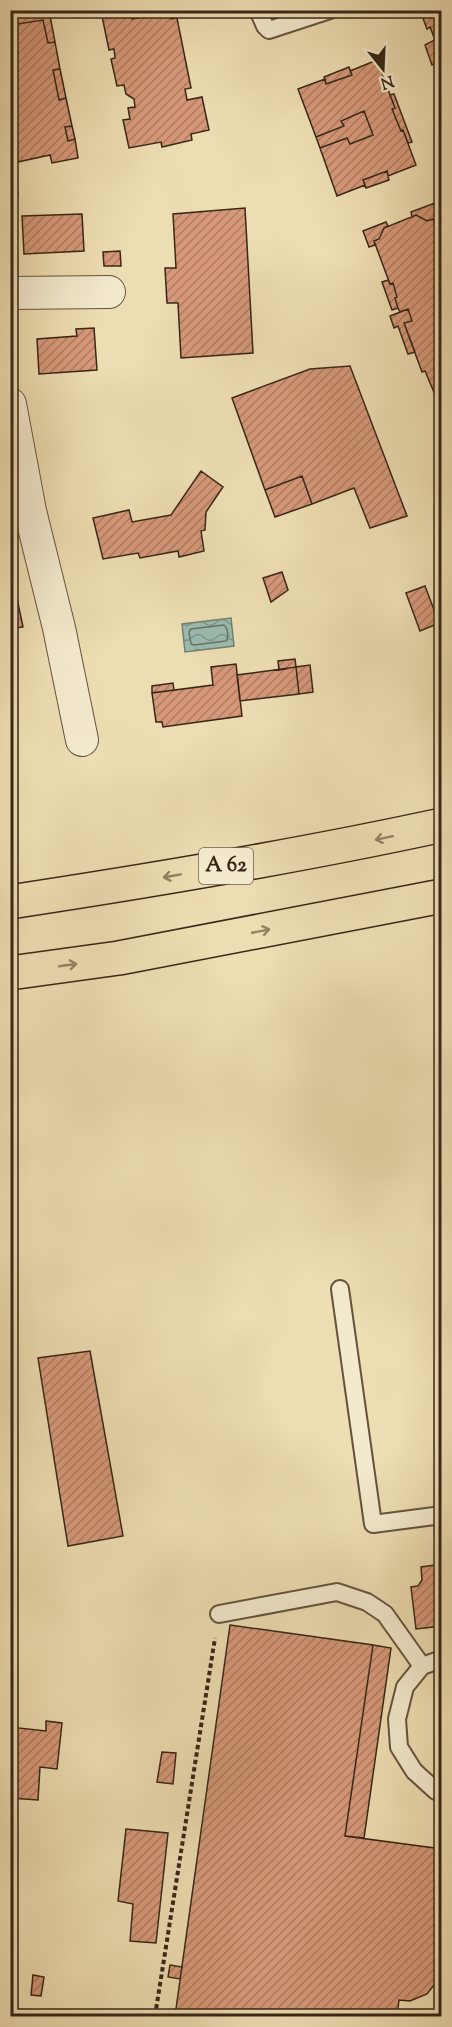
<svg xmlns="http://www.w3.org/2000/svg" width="452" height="2027" viewBox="0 0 452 2027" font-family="'Sorts Mill Goudy',serif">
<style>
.water{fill:url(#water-waves);stroke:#728072;stroke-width:1.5}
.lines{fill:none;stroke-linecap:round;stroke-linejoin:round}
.shore{stroke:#687162;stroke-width:1.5}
.building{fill:url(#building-hatch);stroke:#372716;stroke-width:1.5}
.service-casing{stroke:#64543d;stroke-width:20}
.minor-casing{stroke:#64543d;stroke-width:34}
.motorway-casing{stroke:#372716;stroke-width:36}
.path{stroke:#372716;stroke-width:4;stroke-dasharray:4.5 3;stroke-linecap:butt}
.service{stroke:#f3e9cd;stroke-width:16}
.minor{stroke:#f3e9cd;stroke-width:32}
.motorway{stroke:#edddb2;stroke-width:33}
.oneway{stroke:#928264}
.labels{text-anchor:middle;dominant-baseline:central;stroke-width:6;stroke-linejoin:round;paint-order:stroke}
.shield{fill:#f3e9cd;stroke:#6f614d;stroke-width:1.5}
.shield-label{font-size:21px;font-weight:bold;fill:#372716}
</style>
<defs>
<pattern id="water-waves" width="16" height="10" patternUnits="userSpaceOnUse" patternTransform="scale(1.5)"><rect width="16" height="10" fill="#99bbaf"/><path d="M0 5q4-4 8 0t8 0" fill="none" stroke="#7e988d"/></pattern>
<pattern id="building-hatch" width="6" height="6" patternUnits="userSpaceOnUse" patternTransform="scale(1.5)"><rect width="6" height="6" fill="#d69879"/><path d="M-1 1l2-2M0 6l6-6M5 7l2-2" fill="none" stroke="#ae7c62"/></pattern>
</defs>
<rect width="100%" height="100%" fill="#edddb2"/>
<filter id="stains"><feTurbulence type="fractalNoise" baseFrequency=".00333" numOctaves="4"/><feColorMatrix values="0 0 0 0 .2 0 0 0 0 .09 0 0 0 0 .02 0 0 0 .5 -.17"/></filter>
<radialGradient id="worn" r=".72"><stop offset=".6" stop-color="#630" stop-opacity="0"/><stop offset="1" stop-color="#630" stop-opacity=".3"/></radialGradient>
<!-- water -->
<path class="water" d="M231,618L234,646L185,652L182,624Z"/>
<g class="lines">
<!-- shore -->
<path class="shore" d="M224,625C228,628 229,638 226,641L194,645L191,644L189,632L191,629Z"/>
</g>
<!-- building -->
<path class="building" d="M41,10H49L55,42L48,43L43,20L18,24L16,16Z
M131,10H176L177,18L171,19L169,12L132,19Z
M131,10L132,19L169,12L171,19L177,18L191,88L185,89L187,100L202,97L209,130L191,134L192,140L162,147L161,142L129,148L123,120L130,119L128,108L135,107L134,99L126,94L124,85L117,86L111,59L115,58L114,49L109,50L102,16Z
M420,10H442V68L439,62L432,65L425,45L435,40L430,27L427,29Z
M17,18L18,24L43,20L48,43L55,42L60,69L53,70L59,100L66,98L72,126L65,127L68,141L75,139L78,158L52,163L50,155L13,163L10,151V19Z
M377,60L395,108L392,109L401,131L403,130L416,165L388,176L387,171L363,180L365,185L337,196L320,148L347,138L350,144L373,135L364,111L341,121L344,126L316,137L298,89L325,79L326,84L352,75L350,71Z
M349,67L352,75L326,84L324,77Z
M60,69L66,98L59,100L53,70Z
M394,94L412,142L408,143L403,130L401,131L392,109L395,108L390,95Z
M364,111L373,135L350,144L347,138L320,148L316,137L344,126L341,121Z
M72,126L75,139L68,141L65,127Z
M387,171L389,180L366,188L363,180Z
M16,175L18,196L10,197V176Z
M435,203L441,219L434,222L433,219L427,221L416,215L412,217L411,212Z
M245,208L253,353L181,358L178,303H167L165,268H176L173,214Z
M82,214L84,251L24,254L22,216Z
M416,215L427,221L433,219L442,242V395L436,397L425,371L422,372L404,323L412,321L408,309L400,312L398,308L395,298L397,297L393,283L390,284L374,241L379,239L384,228Z
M386,222L388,226L384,228L379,239L374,241L375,245L369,247L363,231Z
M120,251L121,266H104L103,252Z
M388,280L390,284L393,283L397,297L395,298L398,308L392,310L382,282Z
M408,309L412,321L404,323L415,352L408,354L398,326L394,328L390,316Z
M94,328L97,370L39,374L37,339L77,336L76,329Z
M350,366L407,516L370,528L354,488L312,504L302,476L265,490L232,398L310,369Z
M201,471L223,487L206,512L205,530L201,531L204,551L179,557L178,551L140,558L138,553L103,559L93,518L129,510L132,522L171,515Z
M302,476L312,504L275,517L265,490Z
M10,565L23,627L10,629Z
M282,572L288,590L271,602L263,578Z
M425,586L439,623L420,631L406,593Z
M295,659L296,667L279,670L278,661Z
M236,664L242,716L163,727L162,722H156L152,693L213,685L211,667Z
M310,665L313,692L299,694L296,667Z
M296,667L299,694L240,701L237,675Z
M173,683L174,690L152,693V686Z
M90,1351L123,1536L68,1546L38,1358Z
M442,1564V1626L416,1629L411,1587L418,1586L422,1580L421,1567Z
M230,1625L373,1645L345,1836L442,1849V1969L438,1980L427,1994L410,2001L399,2000L397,2016H175Z
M373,1645L391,1648L364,1838L345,1836Z
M46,1721L62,1723L57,1769L40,1767L38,1800L10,1798V1727L46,1731Z
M162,1752L176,1753L173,1784L157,1782Z
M126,1829L168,1833L156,1943L130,1941L133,1904L118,1901Z
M170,1965L182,1967L180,1979L168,1977Z
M33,1975L44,1977L41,1996L31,1995Z"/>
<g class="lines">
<defs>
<path id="service" d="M258,10L265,26L269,30L330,10
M340,1289L373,1524L442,1515
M219,1614L337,1592L367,1602L385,1614L422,1666
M442,1659L422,1666L405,1687L397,1719L399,1747L414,1771L436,1791L442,1792"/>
<path id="minor" d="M10,293L109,292
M10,404L30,511L59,628L82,740"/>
<path id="motorway" d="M10,902C155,880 299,856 442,825
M10,973L119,958L442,896"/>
</defs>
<!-- service casing -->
<use href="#service" class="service-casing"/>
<!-- minor casing -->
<use href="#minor" class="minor-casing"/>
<!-- motorway casing -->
<use href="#motorway" class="motorway-casing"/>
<!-- path -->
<path class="path" d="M155,2016L215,1638"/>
<!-- service -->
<use href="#service" class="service"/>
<!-- minor -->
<use href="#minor" class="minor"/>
<!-- motorway -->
<use href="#motorway" class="motorway"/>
</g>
<!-- one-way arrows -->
<defs><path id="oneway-shaft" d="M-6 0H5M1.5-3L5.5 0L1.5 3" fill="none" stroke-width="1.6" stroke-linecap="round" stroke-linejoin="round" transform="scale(1.5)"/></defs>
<g class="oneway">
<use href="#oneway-shaft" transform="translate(384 838) rotate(168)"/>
<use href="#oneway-shaft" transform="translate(172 876) rotate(170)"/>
<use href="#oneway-shaft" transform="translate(261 931) rotate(-11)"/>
<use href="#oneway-shaft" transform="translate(68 965) rotate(-8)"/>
</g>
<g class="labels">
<!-- shield labels -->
<rect class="shield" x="199" y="848" width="54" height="36" rx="4.5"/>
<g class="shield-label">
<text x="226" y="866">A 62</text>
</g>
</g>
<!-- margin -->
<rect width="452" height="2027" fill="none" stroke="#edddb2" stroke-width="36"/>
<rect x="12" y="12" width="428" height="2003" fill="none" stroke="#372716" stroke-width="3"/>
<rect x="18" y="18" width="416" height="1991" fill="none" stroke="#372716" stroke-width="1.5"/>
<!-- north arrow -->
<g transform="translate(383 69) rotate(162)" stroke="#f3e9cd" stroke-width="4.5" paint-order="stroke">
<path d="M0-4.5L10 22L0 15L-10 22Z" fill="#372716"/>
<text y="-9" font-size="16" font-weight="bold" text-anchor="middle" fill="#372716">N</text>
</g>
<rect width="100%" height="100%" filter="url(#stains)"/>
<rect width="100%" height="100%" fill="url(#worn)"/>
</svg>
